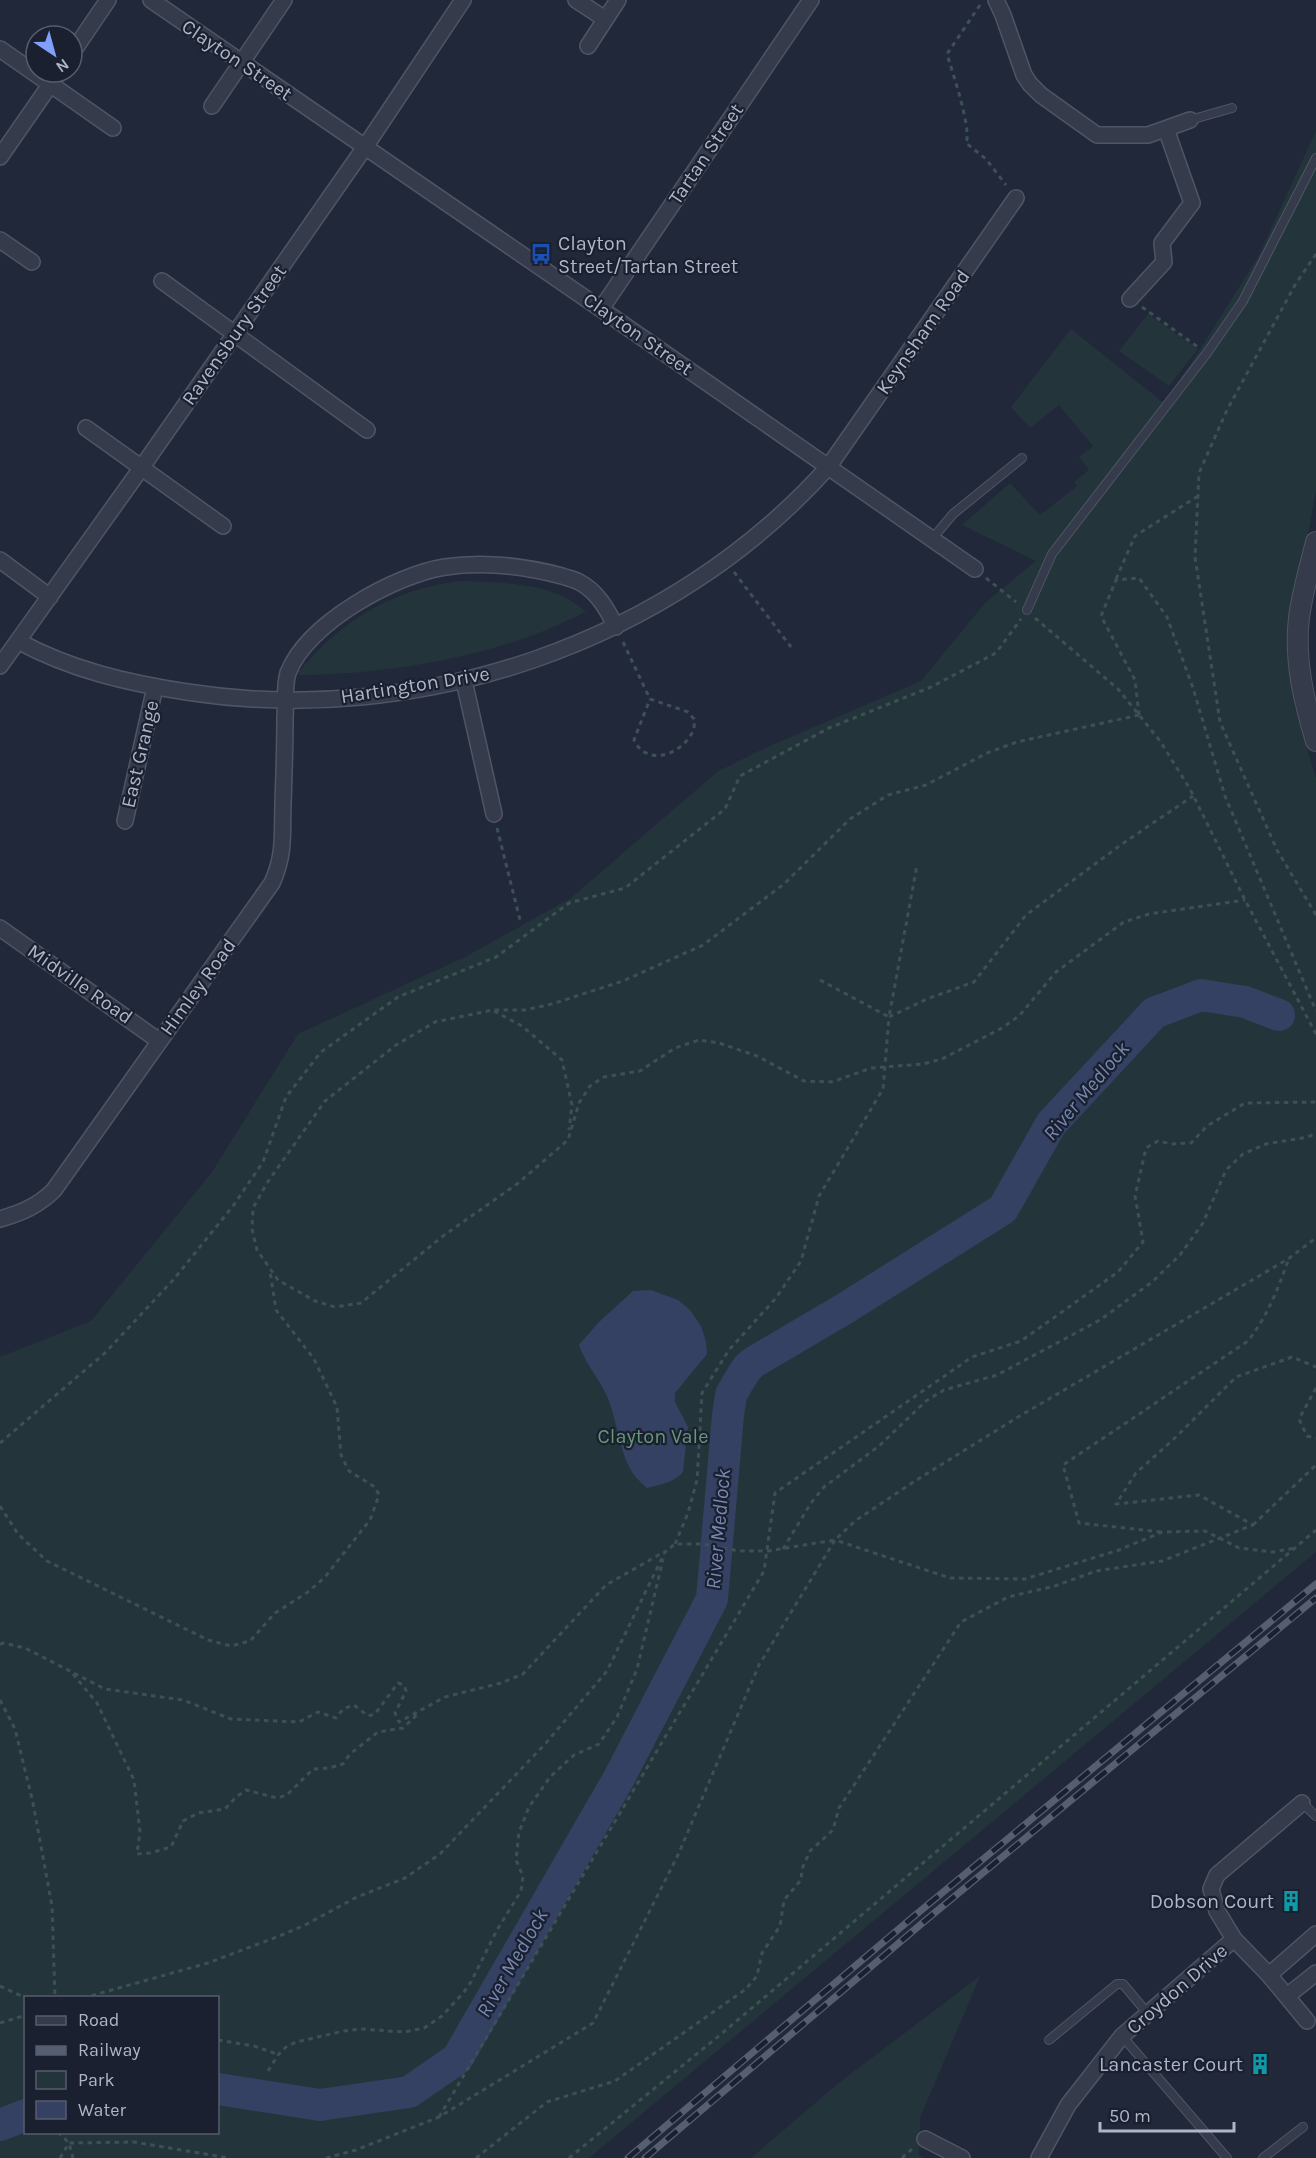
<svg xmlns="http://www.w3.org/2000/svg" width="1316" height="2158" viewBox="0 0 1316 2158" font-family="Karla,sans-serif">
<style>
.green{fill:#23353b;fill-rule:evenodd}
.water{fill:#344162}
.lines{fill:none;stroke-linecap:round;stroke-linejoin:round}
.river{stroke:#344162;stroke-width:32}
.service-casing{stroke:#4f5565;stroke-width:10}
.minor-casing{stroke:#4f5565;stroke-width:18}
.tertiary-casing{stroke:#4f5565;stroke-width:22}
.path{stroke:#3d5155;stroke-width:3;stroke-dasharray:4.5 4.5;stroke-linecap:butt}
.service{stroke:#353b4a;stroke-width:8}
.minor{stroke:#353b4a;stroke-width:15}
.tertiary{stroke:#353b4a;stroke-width:20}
.rail-casing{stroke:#565e72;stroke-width:7}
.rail{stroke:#1a202f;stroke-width:4.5;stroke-dasharray:14;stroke-linecap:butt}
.labels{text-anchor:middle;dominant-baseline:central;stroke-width:4.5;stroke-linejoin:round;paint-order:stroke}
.street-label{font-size:20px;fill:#afb5c7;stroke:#1a202f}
.poi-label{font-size:20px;fill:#afb5c7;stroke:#1a202f;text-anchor:end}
.park-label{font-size:20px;fill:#669878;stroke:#1a202f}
.water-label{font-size:21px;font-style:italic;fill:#7687b0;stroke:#1a202f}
</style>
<rect width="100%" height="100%" fill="#21283a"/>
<!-- green -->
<path class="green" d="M1316,131V491L1288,640L1294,705L1316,778V1552L589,2158H0V1357L91,1321L212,1172L298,1034L467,956L571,898L717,772L761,750L921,681L985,603L1036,561L962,525L1010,483L1040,515L1077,486L1074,482L1089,470L1079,457L1093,446L1059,405L1030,428L1011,407L1071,329L1164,403L1199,351L1258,257ZM26,1998H218V2132H26Z
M1148,314L1198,349L1169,386L1119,351Z
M463,581C505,583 555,582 586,612C568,620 550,629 531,636C457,662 377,674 299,675V672C340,620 397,587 463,581Z
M980,1976L920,2118L919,2155L924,2158H751L840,2082Z"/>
<!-- water -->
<path class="water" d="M651,1290L678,1300L690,1310L701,1326L706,1342L707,1354L675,1393V1402L688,1427L683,1472C675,1482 659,1485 647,1488C643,1484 637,1479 634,1475C617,1450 618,1416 604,1390C595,1373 586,1364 579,1345L598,1323L633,1291Z"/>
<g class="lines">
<!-- river -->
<path class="river" d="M218,2089L320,2105L409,2092L457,2059L619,1778L712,1599L728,1415L731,1395L737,1384L747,1368L754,1362L844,1309L1003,1209L1051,1124L1154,1013L1201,995L1245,1002L1279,1015
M0,2125L26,2115"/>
<defs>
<path id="service" d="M1190,120L1232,108
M932,539L953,514L1022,458
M1027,610L1052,554L1207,353L1243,301L1316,158
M1302,1803L1316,1816
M1122,2036L1227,2158
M1049,2040L1117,1984H1123L1148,2014
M1263,2158L1303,2127"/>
<path id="minor" d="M151,0L601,309L975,569
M576,0L605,19
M996,0L1003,15L1024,75L1030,84L1041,95L1097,135H1148L1190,120
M588,46L618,0
M0,49L113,128
M72,53L108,0
M212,106L284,0
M0,157L59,72
M0,240L32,262
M162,281L367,430
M1130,299L1164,262L1162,243L1192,203L1166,129
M601,309L811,0
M86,428L223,526
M0,560L50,597
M18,641C71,670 128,683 187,692C420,728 671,643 829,466L1016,198
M0,666L142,467L365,147L463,0
M464,681L494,814
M125,821L155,687
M0,928L159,1041
M0,1219C21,1213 38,1206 54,1190L272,883C285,854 282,835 283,804C284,775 285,746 285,718C286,704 284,685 288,673C307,623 395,575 445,567C484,561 524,566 562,576C567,578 574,579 579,582C597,591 607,609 616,627
M1234,1939L1217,1911L1211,1889L1217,1875L1302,1803
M1269,1975L1316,1934
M1287,1996L1316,1973
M925,2139L962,2158
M1039,2158L1068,2105L1122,2036L1234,1939L1269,1975L1307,2021"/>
<path id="tertiary" d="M1316,542C1310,567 1302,593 1299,618C1294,659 1304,702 1316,741"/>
</defs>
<!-- service casing -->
<use href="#service" class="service-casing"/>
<!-- minor casing -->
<use href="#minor" class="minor-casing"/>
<!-- tertiary casing -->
<use href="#tertiary" class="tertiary-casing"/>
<!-- path -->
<path class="path" d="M980,5L947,54C952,71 972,129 966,143L986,159L1006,185
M1316,254L1295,285L1227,410L1199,473L1195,557L1220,722L1277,850L1316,915
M1142,307L1198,347
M734,572L791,647
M986,578L1016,602
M1116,579L1135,536L1198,496
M1035,618L1118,689L1160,741L1190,789L1245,900L1316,1034
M623,642L650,699L688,712L694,719C694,723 695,729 692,733C680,755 647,767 634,740L650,699
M1139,715L1017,742L987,753L926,785L888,795L850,819L784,884L703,945L623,981L552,1004L525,1010H493L435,1022L396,1045L325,1101L267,1183L253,1208L252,1229L257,1250L278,1280L315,1301L335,1307L361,1303L443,1236L517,1184L568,1140L579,1103L590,1086L604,1077L640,1071L675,1048L699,1040L719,1043L757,1056L804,1081L832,1082L871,1068L923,1064L942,1059L1002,1028L1019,1016L1056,972L1124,922L1149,914L1245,900
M1139,715L1135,680L1101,616L1116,580L1139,578L1167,617L1193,688L1225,796L1316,1011
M497,828L520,920
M820,980L889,1017L917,865
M494,1011L522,1026L562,1060L572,1105L569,1130
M1316,1388L1299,1419L1307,1436L1316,1438
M0,1443L105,1353L174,1279L233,1206L263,1162L286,1097L321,1052L398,997L496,957L569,903L625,888L725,809L740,776L829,728L931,687L996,653L1021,619
M0,1506L18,1534L47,1561L208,1640L231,1646L250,1641L275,1613L308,1592L325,1577L370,1520L379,1495L375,1487L349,1471L341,1455L337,1407L314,1359L276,1310L270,1271
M1253,1525L1316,1465
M1161,1532L1079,1523L1063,1465L1248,1341C1268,1315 1277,1291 1288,1261
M675,1544L688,1513L697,1480L702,1393L729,1350L776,1298L801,1261L819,1196L883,1089L889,1017L927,999L974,982L1026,915L1122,844L1193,796
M783,1549L811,1503L824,1487L879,1446L926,1401L944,1390L997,1375L1100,1320L1152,1282L1180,1255L1203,1223L1226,1170L1243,1154L1266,1144L1308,1137L1316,1133
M0,1644L4,1643L25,1648L105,1689L183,1700L231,1719L299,1722L318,1712L336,1718L343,1709L354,1705L368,1716L375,1714L398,1683L404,1685L406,1691L395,1713L399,1722L445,1697L501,1683L523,1674L606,1585L664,1552
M73,1674L97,1703L134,1780L140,1832L137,1854L150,1853L171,1847L183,1821L198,1813L225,1809L236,1797L246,1790L277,1798L287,1795L313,1769L329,1768L343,1764L350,1754L378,1732L403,1728L419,1713
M0,1700L15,1729L33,1803L52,1906L55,1998
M0,1986L26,1998
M83,1998L208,1963L282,1935L305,1925L357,1897L405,1878L440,1854L546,1743L607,1671L665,1552L675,1544H703L739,1551H768L835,1540L855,1521L915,1481L1018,1417L1288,1259L1316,1238
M0,2023L26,2015
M218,2040L254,2046L277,2054
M268,2071L278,2055L286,2047L296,2042L344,2031L361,2029L404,2032L424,2028L442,2016L464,1992L471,1982L497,1930L521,1891L523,1876L516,1860L519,1832L529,1807L550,1777L574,1755L599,1744L617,1717L637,1669L663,1559
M439,2117L764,1571L775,1493L972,1357L1021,1341L1118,1272L1143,1242L1135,1196L1146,1148L1158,1141L1171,1144L1191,1143L1207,1126L1245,1103L1316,1102
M58,2132L69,2143L73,2158
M60,2158L69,2143L134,2142L229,2158
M326,2158L356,2150L439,2117L593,2023L678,1855L759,1665L835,1540L950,1578L1025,1579L1119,1550L1162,1532L1205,1531L1239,1548L1273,1552L1295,1548
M476,2158L547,2102L615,2081L746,1989L757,1976L762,1953L780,1926L784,1900L801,1880L802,1869L810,1851L833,1830L839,1808L961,1622L1008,1597L1055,1586L1096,1571L1162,1561L1253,1525L1199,1495L1116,1504L1136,1473L1176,1437L1236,1377L1292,1357L1316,1367
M569,2158L720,2035L1316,1530
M902,2158L912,2149"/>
<!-- service -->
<use href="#service" class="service"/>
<!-- minor -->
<use href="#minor" class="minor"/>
<!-- tertiary -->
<use href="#tertiary" class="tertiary"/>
<defs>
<path id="rail" d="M628,2158L913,1917L1316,1584
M645,2158L926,1920L1316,1598"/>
</defs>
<!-- rail casing -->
<use href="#rail" class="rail-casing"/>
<!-- rail -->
<use href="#rail" class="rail"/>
</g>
<!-- icons -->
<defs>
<symbol id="bus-bare" viewBox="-9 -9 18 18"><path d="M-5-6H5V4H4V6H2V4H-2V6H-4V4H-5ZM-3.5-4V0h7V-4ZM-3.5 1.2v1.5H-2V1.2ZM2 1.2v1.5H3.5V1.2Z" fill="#1a4fb4" stroke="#1a202f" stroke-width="2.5" paint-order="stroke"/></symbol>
<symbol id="building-bare" viewBox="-9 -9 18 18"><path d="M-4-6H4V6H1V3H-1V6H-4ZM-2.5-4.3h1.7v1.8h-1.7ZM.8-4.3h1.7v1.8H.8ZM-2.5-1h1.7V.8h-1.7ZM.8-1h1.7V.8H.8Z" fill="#0f9aa8" stroke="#1a202f" stroke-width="2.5" paint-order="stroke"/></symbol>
</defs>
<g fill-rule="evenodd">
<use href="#bus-bare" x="526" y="239" width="30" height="30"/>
<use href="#building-bare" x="1276" y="1886" width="30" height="30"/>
<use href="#building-bare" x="1245" y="2049" width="30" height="30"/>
</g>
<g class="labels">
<!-- street labels -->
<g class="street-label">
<text transform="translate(237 60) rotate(34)">Clayton Street</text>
<text transform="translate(706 154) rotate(-56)">Tartan Street</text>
<text transform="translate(923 332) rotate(-55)">Keynsham Road</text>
<text transform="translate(638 334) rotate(35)">Clayton Street</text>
<text transform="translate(234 335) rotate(-55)">Ravensbury Street</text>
<text transform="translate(415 685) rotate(-9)">Hartington Drive</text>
<text transform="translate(140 754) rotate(-77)">East Grange</text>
<text transform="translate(80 984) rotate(35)">Midville Road</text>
<text transform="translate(198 987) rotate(-54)">Himley Road</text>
<text transform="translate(1177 1989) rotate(-41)">Croydon Drive</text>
</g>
<!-- poi labels -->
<g class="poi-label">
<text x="558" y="243" text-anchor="start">Clayton<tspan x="558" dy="23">Street/Tartan Street</tspan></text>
<text x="1274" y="1901">Dobson Court</text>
<text x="1243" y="2064">Lancaster Court</text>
</g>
<!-- park labels -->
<g class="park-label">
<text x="653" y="1436">Clayton Vale</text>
</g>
<!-- water labels -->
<g class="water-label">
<text transform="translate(1086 1091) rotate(-50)">River Medlock</text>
<text transform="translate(718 1529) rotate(-85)">River Medlock</text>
<text transform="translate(512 1963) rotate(-60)">River Medlock</text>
</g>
</g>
<!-- legend -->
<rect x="24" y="1996" width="195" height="138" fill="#1a202f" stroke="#565c6c" stroke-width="1.5"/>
<rect x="36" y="2016" width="30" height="9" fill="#353b4a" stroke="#565c6c" stroke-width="1.5"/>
<text x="78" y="2026" font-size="18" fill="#afb5c7">Road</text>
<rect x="36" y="2046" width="30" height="9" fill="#565e72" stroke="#565c6c" stroke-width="1.5"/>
<text x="78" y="2056" font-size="18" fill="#afb5c7">Railway</text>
<rect x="36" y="2071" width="30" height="18" fill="#23353b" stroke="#565c6c" stroke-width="1.5"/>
<text x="78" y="2086" font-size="18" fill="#afb5c7">Park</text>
<rect x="36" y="2101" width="30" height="18" fill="#344162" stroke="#565c6c" stroke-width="1.5"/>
<text x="78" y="2116" font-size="18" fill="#afb5c7">Water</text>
<!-- north arrow -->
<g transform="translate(54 54) rotate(144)"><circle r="28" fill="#1a202f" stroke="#565c6c" stroke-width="1.5"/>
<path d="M0-4.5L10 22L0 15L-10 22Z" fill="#81a0fa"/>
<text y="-9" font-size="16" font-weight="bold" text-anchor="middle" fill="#afb5c7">N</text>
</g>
<!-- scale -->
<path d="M1100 2122v9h134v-9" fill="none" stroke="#afb5c7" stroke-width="3"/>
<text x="1109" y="2122" font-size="18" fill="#afb5c7" stroke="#1a202f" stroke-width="4.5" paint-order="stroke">50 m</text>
</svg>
